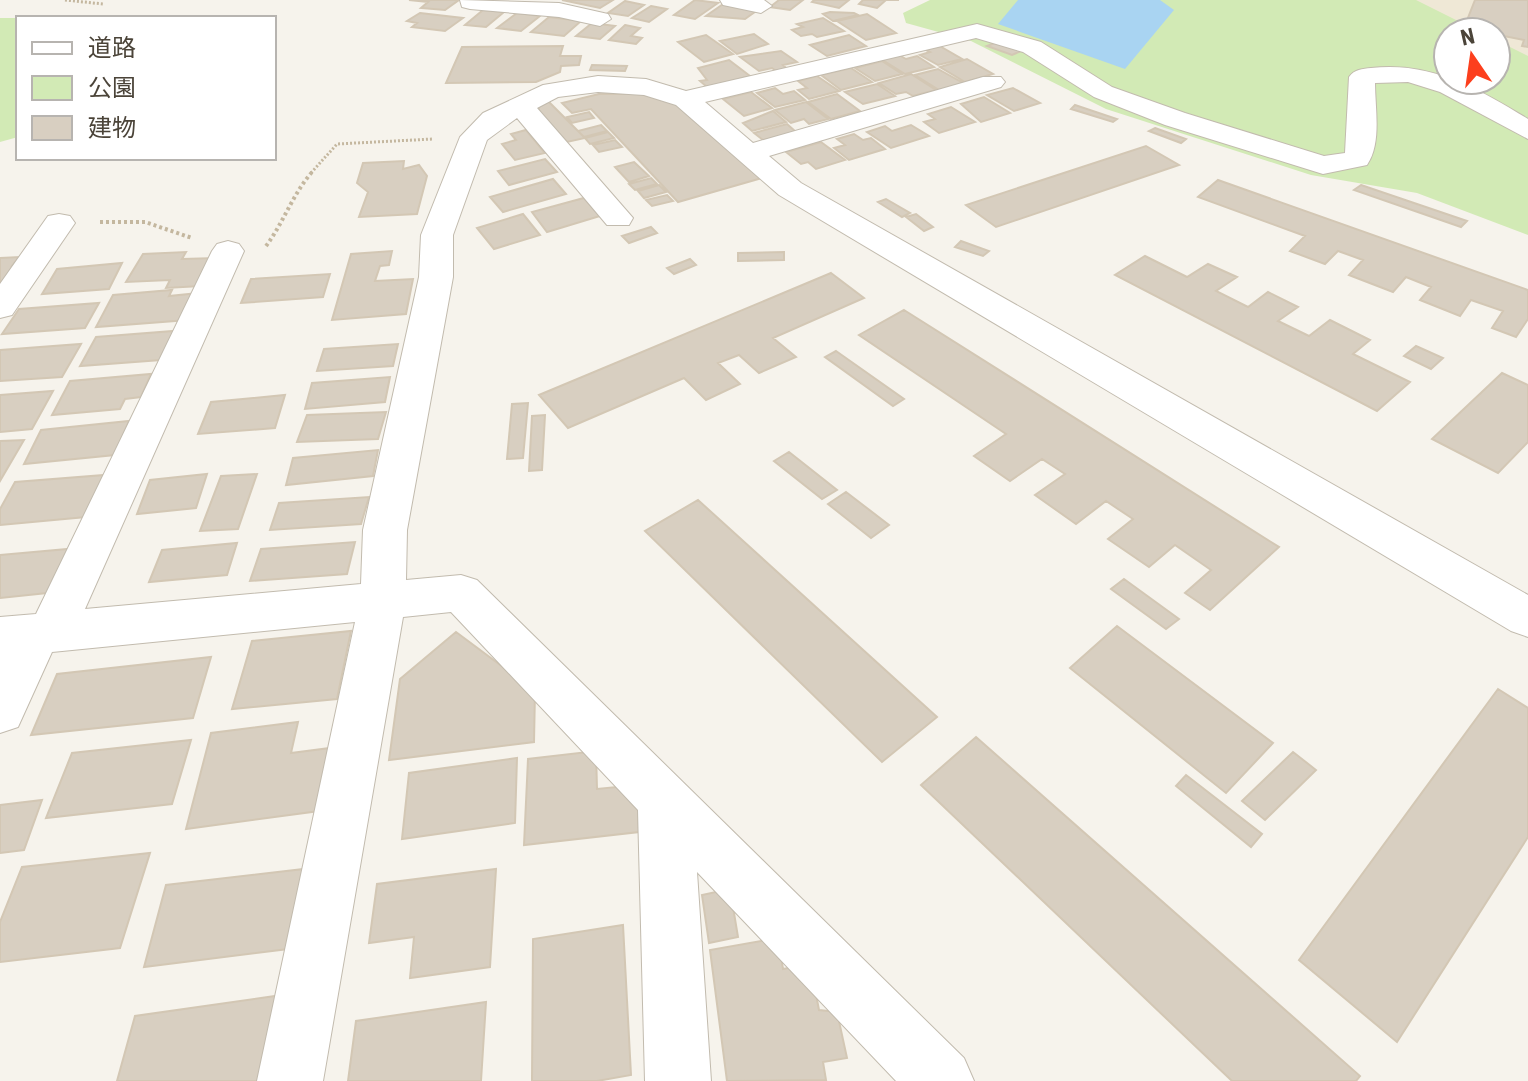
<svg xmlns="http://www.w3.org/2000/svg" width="1528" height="1081" viewBox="0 0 1528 1081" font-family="'Roboto Condensed','Noto Sans JP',sans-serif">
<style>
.education{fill:#efe8d6}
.green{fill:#d2eab5}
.water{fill:#a9d4f2}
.building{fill:#d8cfc1;stroke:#d3c7b4;stroke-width:2}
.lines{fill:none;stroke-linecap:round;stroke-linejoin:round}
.minor-casing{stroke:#c2bbae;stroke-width:2}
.path-far1{stroke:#c4b79f;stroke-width:3;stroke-dasharray:2 2;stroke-linecap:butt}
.path{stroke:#c4b79f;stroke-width:4;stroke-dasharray:3 3;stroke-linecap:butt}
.minor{fill:#fff;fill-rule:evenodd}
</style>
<rect width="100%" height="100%" fill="#f6f3ec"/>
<!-- education -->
<path class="education" d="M1374,0H1528V77L1496,61V32H1448Z"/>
<!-- green -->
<path class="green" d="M930,0H1416L1480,32H1448V80H1496V40L1528,56V235L1417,193L1311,175L1106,109L971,41L906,23L903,13Z
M0,18H18V137L0,142Z"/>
<!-- water -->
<path class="water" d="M1018,0H1160L1174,10L1125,69L998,24Z"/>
<!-- building -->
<path class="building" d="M409,0H459L445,10L421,8L428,2Z
M562,0H613L600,8Z
M695,0L718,3L695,19L674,15Z
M779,0H803L790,10L770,7Z
M814,0H849L839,8L812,2Z
M863,0H899H886L877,8L859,4Z
M1475,0H1528V47L1522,46L1524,40L1464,28Z
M625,1L644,5L628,16L608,13Z
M726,2L759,9L745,19L706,16Z
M651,6L667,9L649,22L632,18Z
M483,10L504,12L486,27L465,25Z
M830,12L854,13L858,15L833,21L823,14Z
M420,13L463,18L445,31L412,27L417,23L407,21Z
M517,13L540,16L521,31L497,28Z
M867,14L896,33L866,40L837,21Z
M549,17L581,21L564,36L531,32Z
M823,18L844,31L817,37L812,34L801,36L792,30L803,27L797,24Z
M592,23L615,26L600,39L576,36Z
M625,25L640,28L631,36L642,38L636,44L609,40Z
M754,34L768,44L737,54L720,41Z
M706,35L733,54L704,62L678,42Z
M849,35L866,46L827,56L810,45Z
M997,42L1021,51L1012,55L987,46Z
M938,45L962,59L938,65L920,55L930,52L924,49Z
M563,46L560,56H581L579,65L561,66L560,72L536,82L446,83L462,47Z
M781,51L797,62L783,65L787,69L776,71L772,68L759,71L740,57Z
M899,55L906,59L917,56L934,67L905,74L881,59Z
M967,59L993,74L965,82L940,67Z
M729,60L750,76L707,87L700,81L707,80L698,68Z
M882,61L902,74L875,81L855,68Z
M592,65L627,66L625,71L590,70Z
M851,68L872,82L841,90L821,75Z
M938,69L963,83L939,90L915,75Z
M911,74L936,90L913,96L906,92L896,94L879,83Z
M817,76L839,91L809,99L798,90L807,88L798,81Z
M877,84L895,96L863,104L845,92Z
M775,88L783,94L794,91L805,100L775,107L757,93Z
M1013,88L1040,103L1014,111L987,95Z
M751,92L772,108L744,116L723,99Z
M599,94H641L681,105L762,178L678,202L591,109L572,113L562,103Z
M837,94L860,111L831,119L808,102Z
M984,97L1010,113L981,122L961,104Z
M548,101L585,138L567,142L539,112V103Z
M806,102L828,119L809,124L804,119L791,123L775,110Z
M1075,105L1117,119L1113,122L1071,109Z
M951,107L975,122L939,133L924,122L935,119L928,114Z
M773,111L786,122L752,131L743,123Z
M589,112L594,118L572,123L567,117Z
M787,124L796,132L763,140L754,133Z
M601,125L607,131L584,137L578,131Z
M911,125L929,136L891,148L867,132L885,126L892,131Z
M1155,128L1186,139L1181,143L1149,131Z
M526,130L545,153L515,160L502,144L516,140L511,134Z
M608,132L614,138L590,144L585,138Z
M854,134L863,140L871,138L885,149L849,160L834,148L845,145L837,139Z
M615,140L622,147L599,152L593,145Z
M821,142L845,160L816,169L808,162L801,164L786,152Z
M1146,146L1179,165L996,227L966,205Z
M545,159L557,172L509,185L498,171Z
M404,161L403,169L419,165L427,176L417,214L359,217L368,192L357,183L363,163Z
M634,162L649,176L629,182L615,167Z
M651,178L657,184L635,190L629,184Z
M553,179L566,194L503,212L490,197Z
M1218,180L1528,290V319L1516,337L1492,328L1503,311L1471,300L1460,316L1420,300L1431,287L1406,277L1393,292L1349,275L1363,260L1338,251L1325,264L1290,251L1305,236L1198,197Z
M659,185L666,192L644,198L638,191Z
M1361,185L1467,221L1461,227L1354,190Z
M667,195L673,201L652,206L646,200Z
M584,198L600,216L547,232L532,212Z
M886,199L910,213L902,217L878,202Z
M523,214L540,235L494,249L477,228Z
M916,214L933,227L924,231L906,217Z
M651,227L657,233L629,243L622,236Z
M961,241L989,251L983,256L955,247Z
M392,251L389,265L380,266L375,281L413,279L406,314L332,320L351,254Z
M186,252L182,259L216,258L201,286L166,288L170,280L126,282L143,254Z
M784,252V260L738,261V253Z
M1145,256L1187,277L1208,264L1237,277L1216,291L1248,307L1268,292L1298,307L1278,321L1309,336L1330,320L1370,340L1353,354L1410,382L1377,411L1115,275Z
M19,257L12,266L19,267L0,289V258Z
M690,259L696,265L674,274L667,268Z
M122,263L109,289L42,294L57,269Z
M831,273L864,298L773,338L796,357L759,373L739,355L718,363L740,384L706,400L684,378L568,428L539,395Z
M330,274L323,297L241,303L251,279Z
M172,290L169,296L199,293L188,320L96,327L113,295Z
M99,303L85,328L2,334L19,309Z
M904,310L1279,547L1210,610L1185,593L1211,570L1175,545L1149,567L1108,539L1133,519L1106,501L1076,524L1035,495L1065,474L1042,459L1010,481L974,456L1006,434L859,335Z
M174,331L161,360L80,366L96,337Z
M81,344L62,377L0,381V350Z
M398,344L393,366L317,371L324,349Z
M1416,346L1443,358L1431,369L1404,356Z
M836,351L904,399L893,406L825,357Z
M1502,373L1528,385V442L1498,473L1432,439Z
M151,374L141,397L125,399L120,409L52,415L70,381Z
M390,377L385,402L305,409L312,383Z
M53,391L32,429L0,432V395Z
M285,395L275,428L198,434L211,402Z
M528,403L523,458L507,459L512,404Z
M386,412L378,439L297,442L307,415Z
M545,415L542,470L529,471L532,416Z
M129,421L115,455L24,464L41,430Z
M24,440L0,481V441Z
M378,450L373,476L286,485L293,458Z
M789,452L837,490L822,499L774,461Z
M207,474L196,508L137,514L150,480Z
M257,474L238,529L200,531L221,476Z
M105,475L86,517L0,525V509L15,482Z
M846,492L889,525L871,538L828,504Z
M369,497L361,524L270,530L279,503Z
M698,500L937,717L882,762L645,531Z
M355,542L347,574L250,581L261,549Z
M237,543L227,575L149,582L162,550Z
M68,549L47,593L0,598V555Z
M1124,579L1179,619L1166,629L1111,589Z
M1117,626L1273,743L1226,793L1070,668Z
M351,631L337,699L232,709L252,641Z
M456,632L535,691L534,742L389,760L400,679Z
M211,657L193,718L31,735L57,674Z
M1498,689L1528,708V837L1397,1042L1299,960Z
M298,722L291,753L330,748L319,811L186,829L211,733Z
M976,737L1360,1076L1356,1081H1232L921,785Z
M191,740L172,804L46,818L72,753Z
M596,751L597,789L637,785L639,832L524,845L528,759Z
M1293,752L1316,770L1265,820L1242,801Z
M517,758L515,823L402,839L409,773Z
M1186,775L1262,834L1251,847L1176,786Z
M42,800L24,850L0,853V805Z
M150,853L120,948L0,962V922L22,867Z
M304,869L288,949L144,967L166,885Z
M496,869L490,967L410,978L414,937L369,943L377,884Z
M730,889L738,937L709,943L702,895Z
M623,925L631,1075L597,1081H532L533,939Z
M778,938L783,969L810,964L819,1010L837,1012L847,1058L823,1062L826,1080L727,1081L710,950Z
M282,995L267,1081H117L135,1016Z
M486,1002L481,1081H348L356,1021Z"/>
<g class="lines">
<defs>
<path id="minor" d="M460,0L559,3L608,14L611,19L600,26L559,17L470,9L462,7Z
M720,0H764L772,6L761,13L723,5Z
M977,24L1041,42L1112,87L1185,113L1324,156L1345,153L1349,77C1355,69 1362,69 1371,68C1431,61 1479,89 1528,119V139L1440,92L1408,82L1375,83C1375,109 1382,143 1367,165L1323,174L1165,125L1094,97L1023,52L976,38L705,102L753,143L983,77H1001L1005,82L1001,87L769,156L801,183L1528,595V637L1511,631L779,195L676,105L644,95L598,92L558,97L537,108L633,218L629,225H607L517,118L487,140L453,235V277L407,530L406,580L461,575L477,580L964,1058L974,1081H896L697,872L711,1081H645L638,810L451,612L403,617L323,1081H257L355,622L52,652L18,727L0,733V617L36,614L212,251L217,244L228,241L239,244L244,251L85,609L361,584L363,530L419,277L421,235L460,137L483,113L543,85L598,76L646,79L686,91Z
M59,214L70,216L75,223L12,315L0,318V284L48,216Z"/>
</defs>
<!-- minor casing -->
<use href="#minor" class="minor-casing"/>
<!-- path-far1 -->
<path class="path-far1" d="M65,0L103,4
M311,173L337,144L433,139"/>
<!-- path -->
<path class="path" d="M100,222H145L192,238
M266,246C284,222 293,193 313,171"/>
<!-- minor -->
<use href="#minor" class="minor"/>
</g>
<!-- legend -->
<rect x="16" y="16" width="260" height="144" fill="#ffffff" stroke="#b7b4b0" stroke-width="2"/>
<rect x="32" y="42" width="40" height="12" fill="#ffffff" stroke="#b7b4b0" stroke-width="2"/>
<text x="88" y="56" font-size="24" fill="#4b4439">道路</text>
<rect x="32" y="76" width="40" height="24" fill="#d2eab5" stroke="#b7b4b0" stroke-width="2"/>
<text x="88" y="96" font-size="24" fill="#4b4439">公園</text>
<rect x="32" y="116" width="40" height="24" fill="#d8cfc1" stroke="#b7b4b0" stroke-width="2"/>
<text x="88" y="136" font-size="24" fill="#4b4439">建物</text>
<!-- north arrow -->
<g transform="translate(1472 56) rotate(347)"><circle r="38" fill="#ffffff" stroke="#b7b4b0" stroke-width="2"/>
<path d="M0-6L14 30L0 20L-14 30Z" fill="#fc3f1d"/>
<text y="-12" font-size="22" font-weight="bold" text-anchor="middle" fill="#4b4439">N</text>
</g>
</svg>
